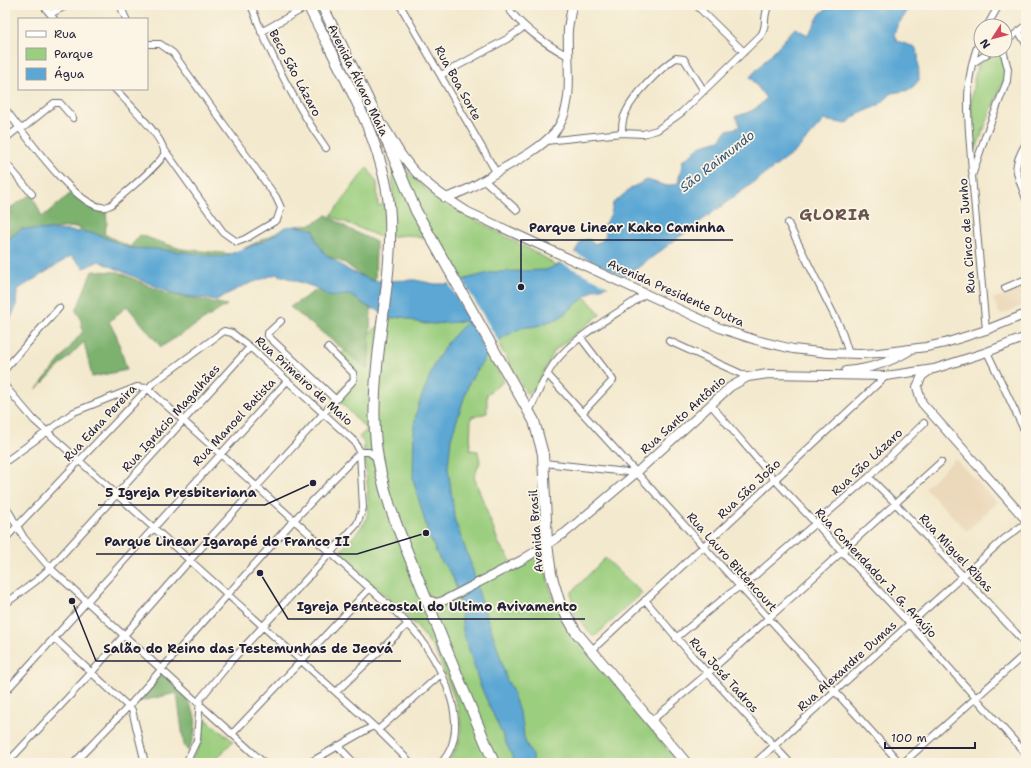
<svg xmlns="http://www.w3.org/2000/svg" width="1031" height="768" viewBox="0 0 1031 768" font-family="'Shantell Sans',sans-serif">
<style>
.built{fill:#ecd8ba}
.green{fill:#9bce7f;stroke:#5e785d}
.forest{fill:#7cb16e;stroke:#4f6a54}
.water{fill:#5ca7d4;stroke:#3f6488}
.pier{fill:#f3e9ce}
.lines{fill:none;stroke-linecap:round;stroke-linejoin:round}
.minor-casing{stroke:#6b686e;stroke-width:8}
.tertiary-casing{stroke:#6b686e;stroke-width:10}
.trunk-casing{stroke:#6b686e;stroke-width:12}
.minor{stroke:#fff;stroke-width:6}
.tertiary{stroke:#fff;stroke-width:8}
.trunk{stroke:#fff;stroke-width:10}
.labels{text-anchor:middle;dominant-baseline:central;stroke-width:3.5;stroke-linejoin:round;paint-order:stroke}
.street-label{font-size:12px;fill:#22223b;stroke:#fcf5e5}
.water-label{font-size:13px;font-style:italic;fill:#395778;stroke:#fcf5e5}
.district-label{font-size:16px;font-weight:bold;letter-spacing:1px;fill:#68544f;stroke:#fcf5e5}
.leader{fill:none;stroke:#22223b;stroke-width:1.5}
.callout-dot{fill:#22223b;stroke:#fcf5e5;stroke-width:1.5}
.callout-label{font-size:13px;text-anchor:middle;font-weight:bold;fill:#22223b;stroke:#fcf5e5;stroke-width:3.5;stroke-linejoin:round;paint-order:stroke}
</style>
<rect width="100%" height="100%" fill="#fcf5e5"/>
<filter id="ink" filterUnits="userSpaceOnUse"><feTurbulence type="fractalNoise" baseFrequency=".025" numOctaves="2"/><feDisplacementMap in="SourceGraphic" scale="8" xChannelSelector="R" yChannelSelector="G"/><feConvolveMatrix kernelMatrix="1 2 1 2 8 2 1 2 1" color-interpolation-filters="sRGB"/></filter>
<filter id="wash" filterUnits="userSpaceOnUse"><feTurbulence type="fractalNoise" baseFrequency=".012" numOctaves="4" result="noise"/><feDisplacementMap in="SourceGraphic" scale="16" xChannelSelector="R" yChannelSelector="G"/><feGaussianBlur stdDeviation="0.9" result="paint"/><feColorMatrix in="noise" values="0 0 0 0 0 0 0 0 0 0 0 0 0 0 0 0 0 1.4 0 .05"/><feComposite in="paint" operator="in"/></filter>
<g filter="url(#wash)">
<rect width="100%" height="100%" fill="#f3e9ce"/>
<!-- built -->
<path class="built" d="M1026,286V304L1000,315L993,299Z
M955,459L997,502L967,531L925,488Z"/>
<!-- green -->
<path class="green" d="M1000,50L1006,74L975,151L971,100L977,65Z
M367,167L377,183L378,206L392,202L393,168L402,167L436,198L549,260L601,314L555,350L535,388L527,394L436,235L422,238L409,235L380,237L331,216Z
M403,317L424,324L469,321L504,381L487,394V413L471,417L470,450L478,451L480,462L474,477L499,544L515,566L545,550V567L550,589L565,622L668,750L680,763H447C466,739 463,719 452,692C446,677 441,661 433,648C408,611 370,584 337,555C346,544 357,534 365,522C373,509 363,461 364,443L359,437L367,430L335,396L354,376L337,357L390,318Z
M605,558L642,593L594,637L574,614L571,593Z
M203,717L233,741L213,763H189L202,742Z"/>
<!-- forest -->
<path class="forest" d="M71,193L106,210L107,223L104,234L130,247L140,235L181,249L232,254L289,227L313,224L327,215L351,230L376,242L375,286L345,263L301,246L239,275L122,255L77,227L47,229L5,243V211L32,194L42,217Z
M92,271L118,272L165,293L227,305L161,347L127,306L109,322L116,334L127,370L92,377L84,342L36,390L83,331L80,317L76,311Z
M332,285L343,290L371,309L368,369L290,307L315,291Z
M162,672C187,698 207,713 188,751L184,746L177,693L141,701Z"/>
<!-- water -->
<path class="water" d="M831,5H912L897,26L894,34L897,41L915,47L918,54L919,80L910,90L892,93L879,105L855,116L847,124L824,120L795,152L617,283L594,290L559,318L537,326L521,328L502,338L485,358L469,383L451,438L448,467L455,521L471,564L482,604L497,646L506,678L512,690L523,725L524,738L535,763H515L480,685L463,631L459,596L452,575L439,558L429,536L413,479L414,425L418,406L435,363L448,342L468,321L433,324L417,322L403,317L390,318L378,310L370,308L350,295L330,297L314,287L276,274L243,286L216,300L175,295L99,261L84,268L71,256L17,290L16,307L5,329V286L7,283L5,267V242L21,229L56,230L94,233L129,248L156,249L222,257L267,240L285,227L298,226L314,230L316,240L325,254L350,271L374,281L415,280L435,284H446L493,272L546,270L571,259L581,241L589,239L594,244L602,241L606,235L603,226L611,214L613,203L633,187L647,180L667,186L678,183L683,160L691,155L699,146L720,140L727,130L740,127L736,116C749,113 758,109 766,98L750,77L795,28L808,35L820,14Z"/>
<!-- pier -->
<path class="pier" d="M573,252L627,278L618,285L610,287L559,262L570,257Z
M462,279L500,344L490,355L448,282Z"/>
</g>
<g filter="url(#ink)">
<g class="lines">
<defs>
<path id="minor" d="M43,5L54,19
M120,5L126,19
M251,5C270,55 295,104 326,148
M400,5L496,172
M506,5C522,28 544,43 568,56
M697,6L744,52
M50,14L68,5
M987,26L999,5
M261,32L308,6
M1019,32L1026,44
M1005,42L1026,26
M147,44H160L173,53L276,197L281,208L277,220L245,239L237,242L223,232L164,149
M973,63L993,50
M441,75L507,39L524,27
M5,109C23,131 74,205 102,207C105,208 108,206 111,205C121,196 161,164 164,154C167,140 125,100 115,89
M22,129L54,103H60L73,118
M622,133C622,126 622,119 626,112C633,96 660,68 676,58L684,59L704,91
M5,139L20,127
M546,141L622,133L643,134L657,130L681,113L761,35C768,26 762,16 769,5
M1026,143C1010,171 1017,171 1026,199
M5,162L32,194
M972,171C969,128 961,79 981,38
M484,180L517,210
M788,223L841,329L849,354
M1005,288L1026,279
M281,321L268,333V336L335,399
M986,330L972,176L985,137L1007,81L1008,69L1003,50
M581,338L613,380L583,412
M669,341L748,377
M987,352L1026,434
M5,369L59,308
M548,375L900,763
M5,386L34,420L378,730L411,763
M711,405L775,480L910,624L1026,754
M529,412C537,395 544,377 555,362C579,332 616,316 646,293
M5,462L74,412L137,387L147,388L384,601C398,614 412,626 423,642C445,673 472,730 441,763
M544,463L636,473
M869,477L896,504L1026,644
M5,505L24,538L50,568L264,763
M5,539L153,383L224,331L232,333L250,347L355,442L360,452H369L378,459
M645,600L693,657L790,763
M5,604L36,581L50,568L250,347
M54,638L132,710L145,763
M676,638L729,594L751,579L869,477L924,423
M592,650L886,376
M5,692L287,381
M336,692L408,624
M650,722L708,673L941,462
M378,730L441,674
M233,733L370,588
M338,746L354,763
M7,763L92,672L190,560L352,382L354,379L353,373L328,348
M74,763L129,706L293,521L360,452
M186,763L197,740L200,699L232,660L357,524L363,508L360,452
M309,763L373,726
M755,763L1004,539L1026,523
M903,763L1026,653"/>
<path id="tertiary" d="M384,126C391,136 396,148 404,158C420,181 444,197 468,212L722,329L756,340L793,349L828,353L860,354L879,353L926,347L945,343L986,330L1026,314
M445,198C469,191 483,180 504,168C522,158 540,148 554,133C577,106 566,62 568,29C569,21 571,13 572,5
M846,371C869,369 889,363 909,351
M929,371L922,376L917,387L922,403L1026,520
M426,599L436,603L443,601L522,560L565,533L636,473L730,387L748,377L768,374L886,376L934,369L987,352L1026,337"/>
<path id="trunk" d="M308,5C340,71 386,142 390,216C393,291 368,370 376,444C381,492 400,534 418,578C442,640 468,701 494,763
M322,5L378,120L416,211L534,421L543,454L547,544L551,574L560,604L576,632L686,763"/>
</defs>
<!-- minor casing -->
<use href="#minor" class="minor-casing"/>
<!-- tertiary casing -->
<use href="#tertiary" class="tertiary-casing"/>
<!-- trunk casing -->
<use href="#trunk" class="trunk-casing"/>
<!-- minor -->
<use href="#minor" class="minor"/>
<!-- tertiary -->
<use href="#tertiary" class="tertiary"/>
<!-- trunk -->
<use href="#trunk" class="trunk"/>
</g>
</g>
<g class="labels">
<!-- street labels -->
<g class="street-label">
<text transform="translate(295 73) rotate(62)">Beco São Lázaro</text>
<text transform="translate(358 80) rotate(64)">Avenida Álvaro Maia</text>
<text transform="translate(458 83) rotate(61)">Rua Boa Sorte</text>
<text transform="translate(967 236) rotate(-94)">Rua Cinco de Junho</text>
<text transform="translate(676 293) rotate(24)">Avenida Presidente Dutra</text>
<text transform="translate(304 381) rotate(42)">Rua Primeiro de Maio</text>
<text transform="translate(683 415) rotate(-42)">Rua Santo Antônio</text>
<text transform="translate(171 418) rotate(-48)">Rua Ignácio Magalhães</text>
<text transform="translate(234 422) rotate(-47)">Rua Manoel Batista</text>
<text transform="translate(100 423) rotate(-47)">Rua Edna Pereira</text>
<text transform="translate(867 462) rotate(-43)">Rua São Lázaro</text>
<text transform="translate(749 489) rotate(-43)">Rua São João</text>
<text transform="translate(536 531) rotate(-94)">Avenida Brasil</text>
<text transform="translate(956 553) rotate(47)">Rua Miguel Ribas</text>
<text transform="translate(732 562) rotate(48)">Rua Lauro Bittencourt</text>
<text transform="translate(876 573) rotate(47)">Rua Comendador J. G. Araújo</text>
<text transform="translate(847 666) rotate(-42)">Rua Alexandre Dumas</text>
<text transform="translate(724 675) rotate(48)">Rua José Tadros</text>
</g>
<!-- water labels -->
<g class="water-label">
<text transform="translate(717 161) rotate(-38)">São Raimundo</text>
</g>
<!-- district labels -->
<g class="district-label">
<text x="835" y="214">GLORIA</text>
</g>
</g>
<!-- callouts -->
<path class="leader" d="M521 287L521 240H733M313 483L265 505H98M426 533L357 554H96M260 573L288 619H585M72 601L96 661H401"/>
<g class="callout-dot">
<circle cx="521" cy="287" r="4"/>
<circle cx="313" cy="483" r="4"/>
<circle cx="426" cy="533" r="4"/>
<circle cx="260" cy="573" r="4"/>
<circle cx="72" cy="601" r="4"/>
</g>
<g class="callout-label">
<text x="627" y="232">Parque Linear Kako Caminha</text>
<text x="181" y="497">5 Igreja Presbiteriana</text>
<text x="227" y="546">Parque Linear Igarapé do Franco II</text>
<text x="437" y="611">Igreja Pentecostal do Ultimo Avivamento</text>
<text x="248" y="653">Salão do Reino das Testemunhas de Jeová</text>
</g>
<!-- margin -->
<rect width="1031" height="768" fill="none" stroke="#fcf5e5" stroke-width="20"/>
<!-- legend -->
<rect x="18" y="18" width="130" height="72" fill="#fcf5e5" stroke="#a5a1a1"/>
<rect x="26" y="31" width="20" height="6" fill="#ffffff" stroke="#a5a1a1"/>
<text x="54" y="38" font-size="12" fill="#22223b">Rua</text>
<rect x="26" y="48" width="20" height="12" fill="#9bce7f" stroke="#a5a1a1"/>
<text x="54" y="58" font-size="12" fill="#22223b">Parque</text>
<rect x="26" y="68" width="20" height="12" fill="#5ca7d4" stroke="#a5a1a1"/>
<text x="54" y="78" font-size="12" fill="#22223b">Água</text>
<!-- north arrow -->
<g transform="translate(993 38) rotate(234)"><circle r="19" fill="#fcf5e5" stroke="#a5a1a1"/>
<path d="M0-3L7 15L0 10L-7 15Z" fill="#d1495b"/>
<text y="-6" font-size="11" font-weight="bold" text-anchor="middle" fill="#22223b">N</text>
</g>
<!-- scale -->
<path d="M885 742v6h90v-6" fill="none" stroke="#22223b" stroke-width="2"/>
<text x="891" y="742" font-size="12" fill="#22223b" stroke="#fcf5e5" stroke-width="3" paint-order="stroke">100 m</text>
</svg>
